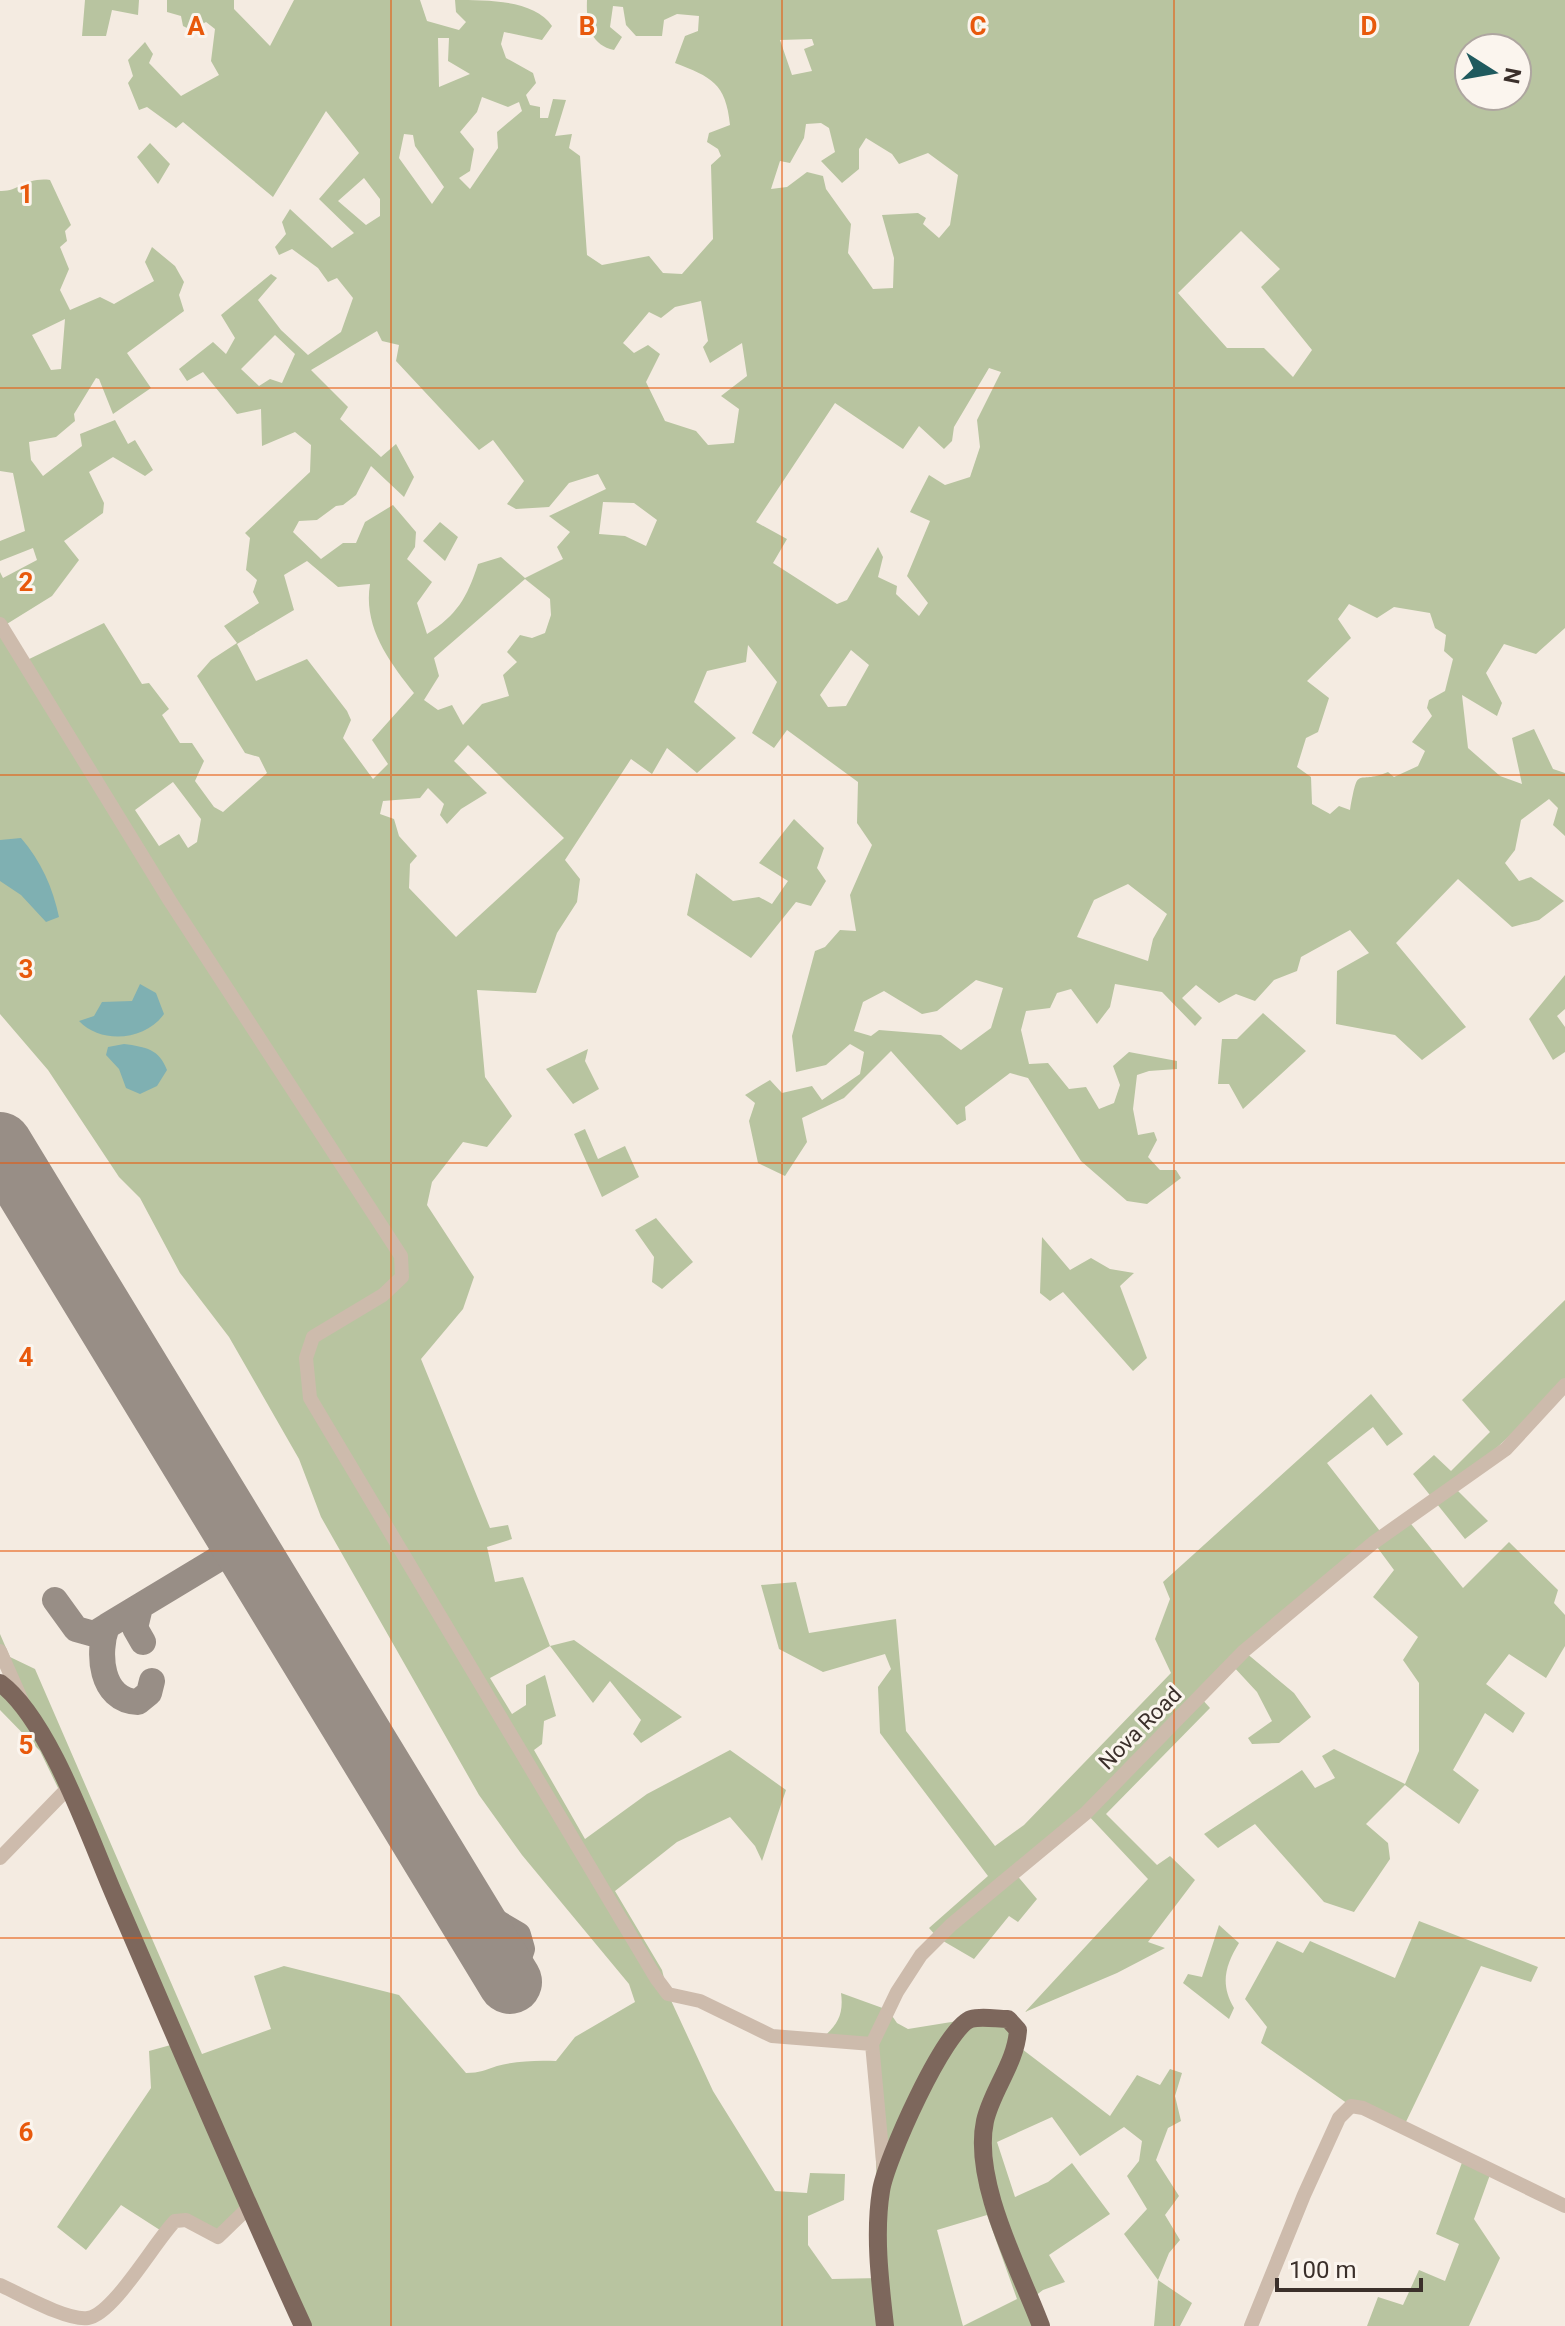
<svg xmlns="http://www.w3.org/2000/svg" width="1565" height="2326" viewBox="0 0 1565 2326" font-family="Roboto,sans-serif">
<style>
.green{fill:#b8c4a0;fill-rule:evenodd}
.water{fill:#7fb0b2}
.lines{fill:none;stroke-linecap:round;stroke-linejoin:round}
.taxiway{stroke:#988e86;stroke-width:26}
.runway{stroke:#988e86;stroke-width:64}
.minor{stroke:#cdbbac;stroke-width:14}
.major{stroke:#7d675c;stroke-width:18}
.grid{fill:none;stroke:#e8590c;stroke-width:2;stroke-opacity:0.55}
.labels{text-anchor:middle;dominant-baseline:central;stroke-width:6;stroke-linejoin:round;paint-order:stroke}
.street-label{font-size:22px;fill:#3b302b;stroke:#fbf5ee}
.grid-label{font-size:26px;text-anchor:middle;font-weight:bold;fill:#e8590c;stroke:#fbf5ee;stroke-width:6;stroke-linejoin:round;paint-order:stroke}
</style>
<rect width="100%" height="100%" fill="#f4ebe1"/>
<!-- green -->
<path class="green" d="M85,0H139L138,15L112,10L106,36H82Z
M167,0H234V9L270,46L294,0H420L427,21L459,30L466,22L456,12L455,0C488,0 535,0 552,26L542,40L504,32L501,44L506,58L533,73L536,83L526,95L530,105L540,107V118H548L553,99L566,100L555,136L572,134L569,148L580,156L587,255L602,265L649,256L663,273L682,274L713,239L711,165L721,156L718,149L707,142L709,133L730,125C726,83 711,77 675,63L685,36L698,31L699,16L677,14L664,20L662,36H636L626,25L623,7L613,6L610,27L622,37L614,50C590,45 586,24 587,0H1565V628L1536,654L1504,644L1486,673L1502,703L1497,716L1462,695L1468,748L1500,776L1522,784L1512,738L1534,729L1553,769L1565,773V836L1553,825L1558,808L1549,799L1521,820L1515,850L1505,863L1519,881L1531,877L1564,901L1539,920L1512,927L1458,879L1396,943L1466,1027L1422,1060L1395,1035L1336,1024L1337,971L1369,953L1350,930L1301,957L1297,971L1274,980L1255,1001L1236,994L1219,1003L1196,985L1182,998L1202,1018L1195,1026L1162,992L1115,984L1110,1007L1097,1024L1071,989L1057,993L1050,1008L1026,1011L1021,1030L1029,1064L1048,1063L1069,1089L1086,1087L1099,1109L1114,1103L1120,1085L1113,1066L1129,1052L1177,1061V1069L1149,1071L1137,1075L1133,1109L1138,1135L1154,1132L1157,1140L1148,1157L1160,1170H1176L1181,1178L1147,1204L1127,1201L1081,1161L1028,1078L1010,1073L965,1107L966,1120L957,1125L891,1051L844,1098L802,1118L807,1142L785,1176L758,1163L749,1121L755,1103L745,1095L770,1080L782,1093L812,1086L822,1100L860,1074L864,1052L850,1044L826,1065L796,1072L792,1036L815,951L825,947L840,930L856,931L850,895L872,845L857,823L858,782L787,730L774,748L752,733L777,682L748,645L746,662L707,671L694,702L736,738L697,773L667,748L652,774L631,759L565,860L580,879L577,902L557,933L536,993L477,990L485,1077L512,1116L487,1147L463,1142L432,1182L427,1205L474,1277L463,1309L421,1359L490,1528L508,1525L512,1539L487,1547L495,1582L523,1577L550,1646L574,1640L682,1717L641,1743L633,1734L641,1720L610,1681L593,1703L550,1646L490,1678L512,1714L526,1705V1685L545,1675L556,1716L544,1721L542,1744L534,1750L585,1839L647,1794L730,1750L786,1790L762,1861L755,1846L730,1817L677,1842L615,1891L662,1970L668,1994L713,2091L775,2191L807,2193L810,2173L845,2174L844,2200L808,2216V2245L832,2279L880,2278L872,2045L821,2039C837,2026 844,2015 841,1993L888,2010L897,2023L908,2029L970,2019H1008L1018,2046L1110,2116L1137,2075L1160,2085L1170,2069L1182,2073L1175,2096L1181,2121L1168,2128L1156,2160L1179,2196L1165,2215L1180,2240L1169,2253L1158,2280L1192,2303L1180,2326H1154L1158,2280L1124,2234L1147,2209L1127,2176L1139,2161L1142,2141L1124,2127L1080,2156L1052,2117L997,2142L1015,2197L1048,2182L1072,2163L1110,2214L1049,2255L1065,2282L1043,2290L1031,2299L1041,2326H303L248,2209L218,2237L186,2220L163,2232L121,2205L86,2250L57,2227L151,2088L149,2051L178,2043L68,1789L61,1794L40,1751L0,1710V1683L22,1701L0,1651V1634L10,1657L35,1669L202,2054L271,2029L254,1976L284,1966L399,1995L466,2073C480,2073 485,2070 497,2066C516,2061 537,2060 556,2061L575,2037L635,2002L629,1984L522,1855L479,1795L321,1517L299,1459L229,1337L180,1273L140,1198L119,1177L48,1070L0,1014V572L3,578L37,560L33,548L0,561V541L25,531L13,473L0,471V191C19,192 25,177 50,180L71,225L65,231L67,241L60,247L69,269L60,290L70,310L100,297L114,304L154,281L145,262L152,247L175,266L184,282L179,295L184,311L127,353L151,388L113,414L99,379L96,378L74,414L75,421L56,437L29,442L31,460L43,476L82,446L80,434L115,420L128,444L135,440L153,470L145,476L113,457L89,472L104,503L103,513L64,541L79,560L52,596L2,627L25,661L104,623L142,684L149,683L169,709L162,715L180,743H192L204,761L195,781L214,807L223,812L267,773L259,757L245,753L197,676L211,660L237,643L224,626L259,603L253,592L257,580L246,570L250,538L245,533L310,472L311,445L295,432L262,446L261,409L237,414L203,372L187,381L179,369L213,342L226,354L235,338L221,315L271,274L277,278L258,300L281,330L308,355L341,332L353,298L337,278L328,282L318,268L292,249L279,255L275,247L286,234L282,222L290,209L332,248L354,233L319,199L359,153L326,111L273,197L183,122L176,128L147,107L139,110L128,83L133,76L128,60L145,42L153,54L149,63L181,96L219,75L211,61L215,29L206,22L191,30L183,26L181,16L167,12ZM438,38H449L448,61L470,74L439,87ZM812,39L814,45L804,49L812,71L792,75L780,40ZM1469,48H1517V96H1469ZM482,97L508,107L519,102L522,111L497,132L498,148L470,189L459,178L470,171L474,149L460,132L477,112ZM821,123L829,128L835,152L821,161L842,183L859,169V149L866,138L892,154L899,164L928,153L958,175L950,225L939,238L923,224L926,218L918,213L882,215L894,258L893,288L873,289L848,253L851,224L826,189L823,176L807,172L787,187L771,189L780,161L790,163L804,138L806,124ZM404,134L413,135L415,146L444,187L432,204L399,158ZM364,178L380,199V216L366,225L338,201ZM1241,231L1280,269L1261,287L1312,350L1293,377L1264,348H1227L1178,293ZM701,301L708,341L703,347L710,363L742,343L747,376L721,396L739,409L734,443L708,445L696,431L665,421L646,382L660,354L648,345L634,353L623,343L649,312L661,318L675,307ZM65,319L61,369L51,370L32,335ZM377,331L382,341L399,345L396,361L479,450L493,440L524,481L507,504L516,509L549,507L569,483L598,474L606,489L549,516L570,532L557,547L563,559L525,578L501,557L478,564C467,598 457,615 427,634L417,603L432,582L407,559L415,547L416,532L393,505L365,522L356,543H343L321,559L293,532L299,521L317,520L336,506L343,505L356,495L371,466L404,497L414,477L396,444L381,457L340,419L348,407L311,370ZM275,335L295,354L282,383L270,379L259,386L241,369ZM989,368L1001,372L977,420L980,447L970,477L945,485L929,475L910,512L930,521L907,576L928,603L919,616L896,594L897,586L878,577L883,557L878,547L847,600L837,604L773,563L787,539L756,522L835,403L903,449L919,426L944,449L952,441L954,427ZM603,502L634,503L657,520L646,546L625,536L599,534ZM307,561L338,587L370,584C363,627 389,661 414,693L372,740L388,764L373,779L343,738L351,720L347,711L307,659L256,681L237,644L294,610L284,575ZM525,579L550,599L551,615L545,633L532,638L520,635L507,652L517,662L503,675L509,696L482,704L463,725L452,705L438,710L424,700L439,676L434,658ZM1349,604L1377,618L1394,607L1430,613L1435,628L1446,635L1444,651L1453,659L1445,691L1429,700L1427,708L1432,716L1412,742L1425,751L1418,766L1394,777L1388,772C1355,786 1359,762 1350,810L1339,806L1330,814L1312,804L1311,777L1297,767L1306,738L1318,732L1329,698L1307,681L1351,638L1338,619ZM851,650L869,665L846,706L828,707L820,695ZM468,745L564,838L456,937L409,888L410,864L417,856L399,836L394,819L380,814L383,801L420,798L428,788L444,804L440,815L447,824L461,809L487,793L454,761ZM173,782L201,819L197,842L188,848L179,834L159,846L135,810ZM1128,884L1167,914L1153,939L1148,961L1077,937L1094,900ZM976,980L1003,988L991,1028L961,1050L941,1035L879,1030L871,1036L854,1031L863,1002L884,991L922,1014L937,1011ZM987,2215L1017,2299L963,2326L937,2230Z
M150,143L170,164L158,184L137,157Z
M440,522L458,537L445,561L423,541Z
M794,819L824,848L817,868L826,881L811,906L796,902L751,958L687,915L696,873L733,901L759,897L772,904L788,881L759,863Z
M1565,975V1009L1557,1016L1565,1027V1052L1553,1060L1529,1019Z
M1263,1013L1306,1051L1243,1109L1229,1084H1218L1222,1039H1237Z
M588,1049L585,1061L599,1089L573,1104L546,1069Z
M585,1129L598,1159L625,1146L639,1177L602,1197L574,1134Z
M656,1218L693,1262L662,1289L652,1282L654,1257L635,1230Z
M1042,1237L1070,1270L1091,1258L1110,1269L1134,1273L1120,1286L1147,1358L1133,1371L1063,1292L1050,1301L1040,1293Z
M1565,1300V1385L1454,1487L1488,1521L1465,1539L1413,1474L1434,1455L1451,1471L1490,1432L1462,1400Z
M1371,1394L1403,1434L1387,1446L1373,1427L1327,1463L1383,1535L1407,1519L1463,1588L1509,1542L1558,1590L1554,1603L1565,1615V1646L1546,1678L1509,1654L1486,1684L1525,1713L1513,1733L1485,1713L1453,1770L1479,1790L1459,1824L1405,1785L1366,1824L1388,1843L1390,1859L1354,1912L1324,1902L1255,1824L1218,1848L1204,1834L1302,1770L1315,1788L1335,1778L1322,1756L1334,1749L1405,1784L1419,1751V1683L1403,1660L1418,1637L1373,1597L1394,1570L1374,1543L1245,1652L1294,1693L1311,1717L1279,1743L1252,1744L1248,1738L1272,1721L1257,1692L1232,1665L1201,1698L1210,1708L1106,1814L1157,1865L1170,1856L1195,1880L1148,1942L1165,1948L1117,1973L1025,2012L1148,1879L1086,1813L1015,1873L1037,1899L1018,1922L1009,1916L974,1959L938,1938L929,1928L988,1876L880,1733L878,1687L891,1669L885,1654L823,1672L779,1649L761,1585L796,1582L809,1633L896,1619L906,1731L995,1846L1024,1825L1171,1673L1155,1639L1170,1599L1163,1582Z
M1419,1921L1538,1967L1531,1982L1481,1966L1403,2128L1351,2106L1261,2043L1267,2027L1245,1999L1277,1941L1303,1953L1310,1941L1395,1978Z
M1219,1925L1239,1943C1225,1966 1220,1984 1234,2008L1229,2019L1183,1983L1188,1974L1202,1977Z
M1464,2157L1491,2172L1474,2219L1500,2258L1469,2326H1367L1378,2297L1403,2305L1419,2270L1445,2281L1459,2244L1436,2234Z"/>
<!-- water -->
<path class="water" d="M21,838C41,861 53,888 59,917L46,922L21,895L0,881V840Z
M140,984L156,993L164,1014C146,1040 102,1045 79,1021L94,1016L102,1002L132,1001Z
M124,1044C146,1047 159,1049 167,1070L157,1086L140,1094L126,1088L119,1069L106,1055L108,1047Z"/>
<g class="lines">
<!-- taxiway -->
<path class="taxiway" d="M228,1553L242,1554L255,1563
M55,1600L76,1629L94,1634L107,1626
M140,1607L135,1628L143,1642
M152,1681L149,1693L138,1702C100,1701 97,1652 107,1626L228,1553L235,1539L225,1513
M461,1901L518,1935L522,1949L516,1966L499,1974L482,1968L473,1951L472,1919"/>
<!-- runway -->
<path class="runway" d="M0,1144L510,1982"/>
<!-- minor -->
<path class="minor" d="M0,624L170,901L401,1256L402,1277L383,1295L313,1337L306,1358L310,1398L656,1978L668,1994L700,2001L772,2036L872,2044
M0,1651L23,1703
M0,1858L68,1788
M884,2172L872,2044L897,1992L921,1955L951,1925L1086,1813L1244,1651L1373,1543L1506,1449L1565,1385
M0,2285C20,2294 67,2321 88,2318C114,2314 155,2241 175,2221L186,2220L218,2237L248,2208
M1251,2326L1304,2195L1339,2118L1351,2106L1363,2108L1565,2206"/>
<!-- major -->
<path class="major" d="M0,1683C50,1720 90,1840 116,1899C178,2042 238,2185 303,2326
M885,2326C880,2282 874,2234 881,2191C885,2162 945,2027 971,2019C981,2016 997,2019 1008,2019L1018,2030C1016,2063 992,2090 985,2121C972,2182 1020,2270 1041,2326"/>
</g>
<!-- grid -->
<path class="grid" d="M391,0V2326M782,0V2326M1174,0V2326M0,388H1565M0,775H1565M0,1163H1565M0,1551H1565M0,1938H1565"/>
<g class="labels">
<!-- street labels -->
<g class="street-label">
<text transform="translate(1140 1728) rotate(-45)">Nova Road</text>
</g>
</g>
<g class="grid-label">
<text x="196" y="35">A</text>
<text x="587" y="35">B</text>
<text x="978" y="35">C</text>
<text x="1369" y="35">D</text>
<text x="26" y="203">1</text>
<text x="26" y="591">2</text>
<text x="26" y="978">3</text>
<text x="26" y="1366">4</text>
<text x="26" y="1754">5</text>
<text x="26" y="2141">6</text>
</g>
<!-- north arrow -->
<g transform="translate(1493 72) rotate(101)"><circle r="38" fill="#fbf5ee" stroke="#aea6a0" stroke-width="2"/>
<path d="M0-6L14 30L0 20L-14 30Z" fill="#1f5a5e"/>
<text y="-12" font-size="22" font-weight="bold" text-anchor="middle" fill="#3b302b">N</text>
</g>
<!-- scale -->
<path d="M1277 2278v12h144v-12" fill="none" stroke="#3b302b" stroke-width="4"/>
<text x="1289" y="2278" font-size="24" fill="#3b302b" stroke="#fbf5ee" stroke-width="6" paint-order="stroke">100 m</text>
</svg>
